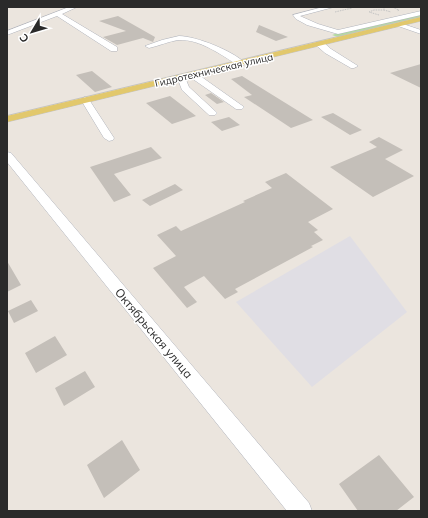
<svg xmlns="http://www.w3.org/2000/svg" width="428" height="518" viewBox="0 0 428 518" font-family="Mulish,sans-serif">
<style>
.industrial{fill:#e0dee4}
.green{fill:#b4dca0}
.building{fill:#c4bfb9}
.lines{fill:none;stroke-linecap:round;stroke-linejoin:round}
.minor-casing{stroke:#b1b4bc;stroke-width:1}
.major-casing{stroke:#c3c3c3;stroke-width:1}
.path{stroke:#c3c3c3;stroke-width:1;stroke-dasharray:1.5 1;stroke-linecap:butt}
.minor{fill:#fff;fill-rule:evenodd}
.major{fill:#e2c86c;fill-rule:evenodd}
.labels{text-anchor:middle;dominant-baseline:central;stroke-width:3;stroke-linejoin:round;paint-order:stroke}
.far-street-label{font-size:10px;fill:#2a2a2a;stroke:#fff}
.street-label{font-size:12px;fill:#2a2a2a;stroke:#fff}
</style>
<rect width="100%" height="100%" fill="#ebe5de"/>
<!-- industrial -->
<path class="industrial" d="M350,236L407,312L312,387L236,302Z"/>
<!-- green -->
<path class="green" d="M421,14V17L338,37L332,35L338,33L374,26Z"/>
<!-- building -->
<path class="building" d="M118,16L155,37L153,42L143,38L117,45L103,37L126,31L99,21Z
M259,25L288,37L276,41L256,32Z
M421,64V88L390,73Z
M92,71L112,87L95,92L76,75Z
M242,76L313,120L291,128L244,97L252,95L231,79Z
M211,93L224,102L217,104L205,95Z
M170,96L196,116L172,124L146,103Z
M333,113L362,130L350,135L321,117Z
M229,117L240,125L222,131L211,122Z
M379,137L403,150L385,159L414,176L373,197L330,167L377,147L369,142Z
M151,147L162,158L114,174L131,195L114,202L90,167Z
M286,173L333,209L308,222L318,230L314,232L323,240L311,246L313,247L235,289L238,292L225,299L204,276L184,287L197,302L187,308L153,268L176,256L157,235L176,226L181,231L245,202L243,201L272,188L265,182Z
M175,184L183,190L150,206L142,200Z
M7,261L21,285L7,292Z
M31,300L38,311L14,323L8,311Z
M55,336L67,355L36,373L25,353Z
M85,371L95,387L64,406L55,388Z
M122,440L140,470L104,498L87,465Z
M379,455L414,497L396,511H358L339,484Z"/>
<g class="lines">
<defs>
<path id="minor" d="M69,7H77L62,14L117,47V51H111L57,16L7,35V31Z
M323,7H334L300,16L318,24L338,30L421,11V15L338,34L307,25L296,19L293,15Z
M400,23L421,30V34L398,26L397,25Z
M179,36C196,36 233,51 245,63L244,65H238C221,55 200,39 179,40C169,41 159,46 149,48L145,46L162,40Z
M317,42H323L331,49L358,66L354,68H351L325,53L317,46Z
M190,73H196L244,107L242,109H236L190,77Z
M178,75H184L189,87L215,111L217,113L215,115H209L182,90L177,77Z
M85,97L88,98L114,138L113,140L109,141L104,138L81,100Z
M7,152L11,153L309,503L312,511H287L7,162Z"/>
<path id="major" d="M421,17V21L7,122V116Z"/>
</defs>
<!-- minor casing -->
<use href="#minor" class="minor-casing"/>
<!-- major casing -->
<use href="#major" class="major-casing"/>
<!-- path -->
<path class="path" d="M384,7V10L391,12
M392,7L399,10L397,11
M335,12L352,8L349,7
M379,15L369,12L374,10H384"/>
<!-- minor -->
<use href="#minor" class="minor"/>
<!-- major -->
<use href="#major" class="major"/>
</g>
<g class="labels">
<!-- far-street labels -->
<g class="far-street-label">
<text transform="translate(214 70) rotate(-13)">Гидротехническая улица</text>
</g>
<!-- street labels -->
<g class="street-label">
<text transform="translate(154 333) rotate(50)">Октябрьская улица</text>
</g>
</g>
<!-- border -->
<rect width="428" height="518" fill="none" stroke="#2a2a2a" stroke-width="16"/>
<!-- north arrow -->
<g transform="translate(32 32) rotate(232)" stroke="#ffffff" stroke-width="3" paint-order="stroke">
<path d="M0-3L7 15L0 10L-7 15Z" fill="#2a2a2a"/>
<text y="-6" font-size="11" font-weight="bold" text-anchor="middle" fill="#2a2a2a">С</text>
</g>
</svg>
